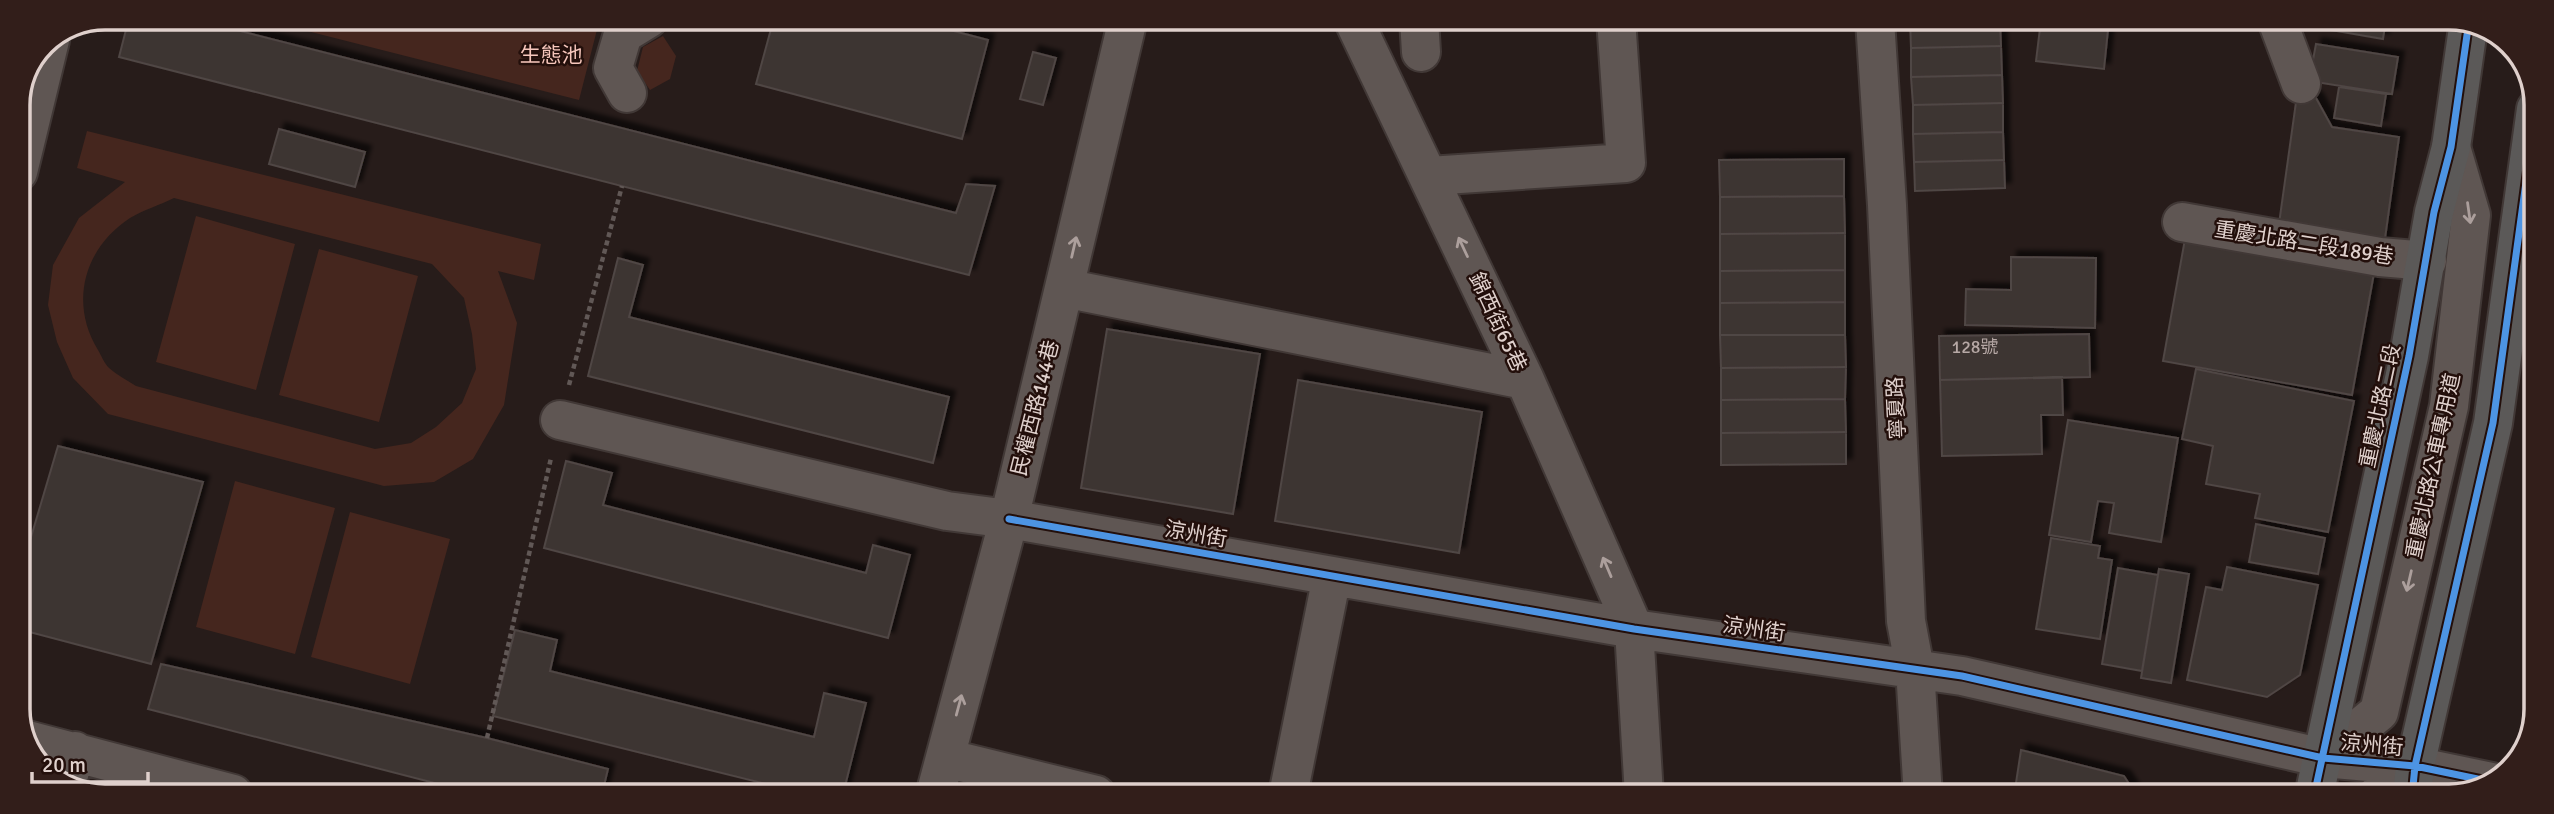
<svg xmlns="http://www.w3.org/2000/svg" width="2554" height="814" viewBox="0 0 2554 814" font-family="Signika,'Noto Sans TC',sans-serif">
<style>
.green{fill:#45261e;fill-rule:evenodd}
.building{fill:#3e3533;stroke:#504644;stroke-width:2;filter:url(#shadow)}
.lines{fill:none;stroke-linecap:round;stroke-linejoin:round}
.minor-casing{stroke:#413836;stroke-width:42}
.major-casing{stroke:#413836;stroke-width:42}
.path{stroke:#615856;stroke-width:4.5;stroke-dasharray:5 3.5;stroke-linecap:butt}
.minor{stroke:#5f5653;stroke-width:38}
.major{stroke:#5b5958;stroke-width:38}
.cycleway-casing{stroke:#230f0b;stroke-width:11}
.cycleway{stroke:#4d94e3;stroke-width:7}
.oneway{stroke:#ac9f9c}
.labels{text-anchor:middle;dominant-baseline:central;stroke-width:5;stroke-linejoin:round;paint-order:stroke}
.number-label{font-size:18px;fill:#b7a9a6}
.park-label{font-size:21px;fill:#f6c6bb;stroke:#230f0b}
.street-label{font-size:21px;fill:#dfd0cc;stroke:#230f0b}
.rim{fill:none;stroke:#dfd0cc;stroke-width:3.5}
</style>
<defs>
<filter id="shadow"><feDropShadow dx="6" dy="-6" stdDeviation="2" flood-color="#0009"/></filter>
</defs>
<rect width="100%" height="100%" fill="#271c1a"/>
<!-- green -->
<path class="green" d="M256,18H600L579,100Z
M663,36L676,56L670,79L650,90L637,71L643,47Z
M87,131L541,244L534,280L498,271L517,323L504,405L473,459L434,482L384,486L108,414L73,378L57,342L48,305L53,265L79,218L125,182L77,168ZM174,198L432,264L464,298L472,334L476,369L462,403L436,427L411,443L375,449L136,386C127,380 117,375 109,368C104,363 101,355 98,350C69,303 84,248 130,218C143,210 160,205 174,198Z
M196,216L295,244L256,390L156,362Z
M319,249L418,276L379,422L279,395Z
M235,481L335,508L295,654L196,627Z
M350,512L450,539L410,684L311,657Z"/>
<!-- building -->
<path class="building" d="M129,18H189L956,213L966,184L995,186L969,275L119,57Z
M774,18L908,19L988,40L962,139L756,84Z
M1910,20H2000L2001,46L1911,48Z
M2041,20H2109L2104,69L2036,61Z
M2320,20H2386L2383,39L2319,28Z
M2316,44L2398,57L2392,94L2309,81Z
M2001,46L2002,75L1911,77V48Z
M1033,52L1056,58L1043,105L1020,99Z
M2002,75L2003,103L1913,105L1911,77Z
M2339,87L2386,94L2381,126L2334,118Z
M2297,95L2316,98L2332,127L2399,137L2383,253L2277,238Z
M2003,103V132L1913,134V105Z
M279,129L365,152L355,187L269,164Z
M2003,132L2004,160L1914,162L1913,134Z
M1844,159V196L1720,197L1719,160Z
M2004,160L2005,188L1915,191L1914,162Z
M1844,196L1845,233L1720,234V197Z
M2187,228L2376,262L2352,395L2163,361Z
M1845,233V270L1720,271V234Z
M2011,257L2096,258L2095,328L1965,325L1966,289L2011,290Z
M618,258L643,265L629,317L949,397L933,463L588,376Z
M1845,270V302L1720,303V271Z
M1845,302V335H1720V303Z
M1107,329L1260,354L1233,514L1081,488Z
M2089,334L2090,377L1940,380L1939,336Z
M1720,335H1845L1846,367L1721,368Z
M1846,367L1845,399L1721,400V368Z
M2196,369L2354,401L2328,532L2255,518L2260,494L2206,484L2213,446L2182,439Z
M2062,377L2063,415H2041L2042,454L1942,456L1940,380Z
M1298,380L1482,412L1459,553L1275,521Z
M1845,399L1846,432L1721,433V400Z
M2068,420L2178,438L2161,542L2109,533L2114,503L2098,501L2091,542L2049,535Z
M1846,432V464L1721,465V433Z
M58,446L203,482L151,664L18,629V581Z
M566,461L612,473L603,505L866,573L873,545L910,555L888,638L544,548Z
M2256,524L2325,538L2318,574L2249,562Z
M2051,538L2100,546L2098,558L2112,560L2100,639L2036,629Z
M2227,567L2318,585L2300,675L2267,697L2187,680L2206,587L2222,590Z
M2118,568L2158,575L2142,671L2102,664Z
M2159,569L2189,574L2171,683L2141,678Z
M515,630L557,640L550,671L814,737L824,693L866,703L843,794H806L493,716Z
M161,664L487,738L608,769L602,794H477L148,709Z
M2021,750L2124,776L2137,796H2014Z"/>
<g class="lines">
<defs>
<path id="minor" d="M1353,19L1525,380L1634,629L1644,795
M1419,19L1421,52
M1875,20L1887,205L1906,621L1915,669L1923,796
M2277,20L2301,84
M627,93L613,68L623,34L649,18
M18,172L50,40
M1429,176L1626,163L1616,19
M2182,222L2380,257L2427,261
M1064,288L1525,380
M560,420L947,511L1009,519L1634,629L1962,676L2323,758L2415,766L2492,782
M27,740L233,794
M945,758L1096,795
M2323,758L2379,712L2449,406L2471,215L2451,147
M67,783L75,751
M935,795L1009,519L1128,19
M1288,795L1332,576
M2376,796L2415,766"/>
<path id="major" d="M2314,796L2409,356L2434,212L2451,147L2469,21
M2412,796L2415,766L2493,423L2536,109"/>
</defs>
<!-- minor casing -->
<use href="#minor" class="minor-casing"/>
<!-- major casing -->
<use href="#major" class="major-casing"/>
<!-- path -->
<path class="path" d="M569,385L622,186
M487,738L551,458"/>
<!-- minor -->
<use href="#minor" class="minor"/>
<!-- major -->
<use href="#major" class="major"/>
<defs>
<path id="cycleway" d="M1009,519L1634,629L1962,676L2323,758L2415,766L2492,782
M2314,796L2409,356L2434,212L2451,147L2469,21
M2412,796L2415,766L2493,423L2536,109"/>
</defs>
<!-- cycleway casing -->
<use href="#cycleway" class="cycleway-casing"/>
<!-- cycleway -->
<use href="#cycleway" class="cycleway"/>
</g>
<!-- one-way arrows -->
<defs><path id="oneway-shaft" d="M-6 0H5M1.5-3L5.5 0L1.5 3" fill="none" stroke-width="1.6" stroke-linecap="round" stroke-linejoin="round" transform="scale(1.75)"/></defs>
<g class="oneway">
<use href="#oneway-shaft" transform="translate(2469 213) rotate(82)"/>
<use href="#oneway-shaft" transform="translate(1074 247) rotate(-77)"/>
<use href="#oneway-shaft" transform="translate(1463 247) rotate(-115)"/>
<use href="#oneway-shaft" transform="translate(1607 567) rotate(-113)"/>
<use href="#oneway-shaft" transform="translate(2409 581) rotate(103)"/>
<use href="#oneway-shaft" transform="translate(959 705) rotate(-75)"/>
</g>
<g class="labels">
<!-- number labels -->
<g class="number-label">
<text x="1975" y="347">128號</text>
</g>
<!-- park labels -->
<g class="park-label">
<text x="551" y="55">生態池</text>
</g>
<!-- street labels -->
<g class="street-label">
<text transform="translate(2304 243) rotate(9)">重慶北路二段189巷</text>
<text transform="translate(1498 322) rotate(65)">錦西街65巷</text>
<text transform="translate(2380 406) rotate(-78)">重慶北路二段</text>
<text transform="translate(1035 408) rotate(-76)">民權西路144巷</text>
<text transform="translate(1896 408) rotate(-93)">寧夏路</text>
<text transform="translate(2433 466) rotate(-78)">重慶北路公車專用道</text>
<text transform="translate(1196 534) rotate(10)">涼州街</text>
<text transform="translate(1754 629) rotate(8)">涼州街</text>
<text transform="translate(2372 745) rotate(5)">涼州街</text>
</g>
</g>
<!-- crop -->
<path d="M0 0H2554V814H0ZM105 30H2449A75 75 0 0 1 2524 105V709A75 75 0 0 1 2449 784H105A75 75 0 0 1 30 709V105A75 75 0 0 1 105 30Z" fill="#321e1a" fill-rule="evenodd"/>
<path class="rim" d="M105 30H2449A75 75 0 0 1 2524 105V709A75 75 0 0 1 2449 784H105A75 75 0 0 1 30 709V105A75 75 0 0 1 105 30Z"/>
<!-- scale -->
<path d="M32 772v10h116v-10" fill="none" stroke="#dfd0cc" stroke-width="3.5"/>
<text x="42" y="772" font-size="21" fill="#dfd0cc" stroke="#230f0b" stroke-width="5" paint-order="stroke">20 m</text>
</svg>
